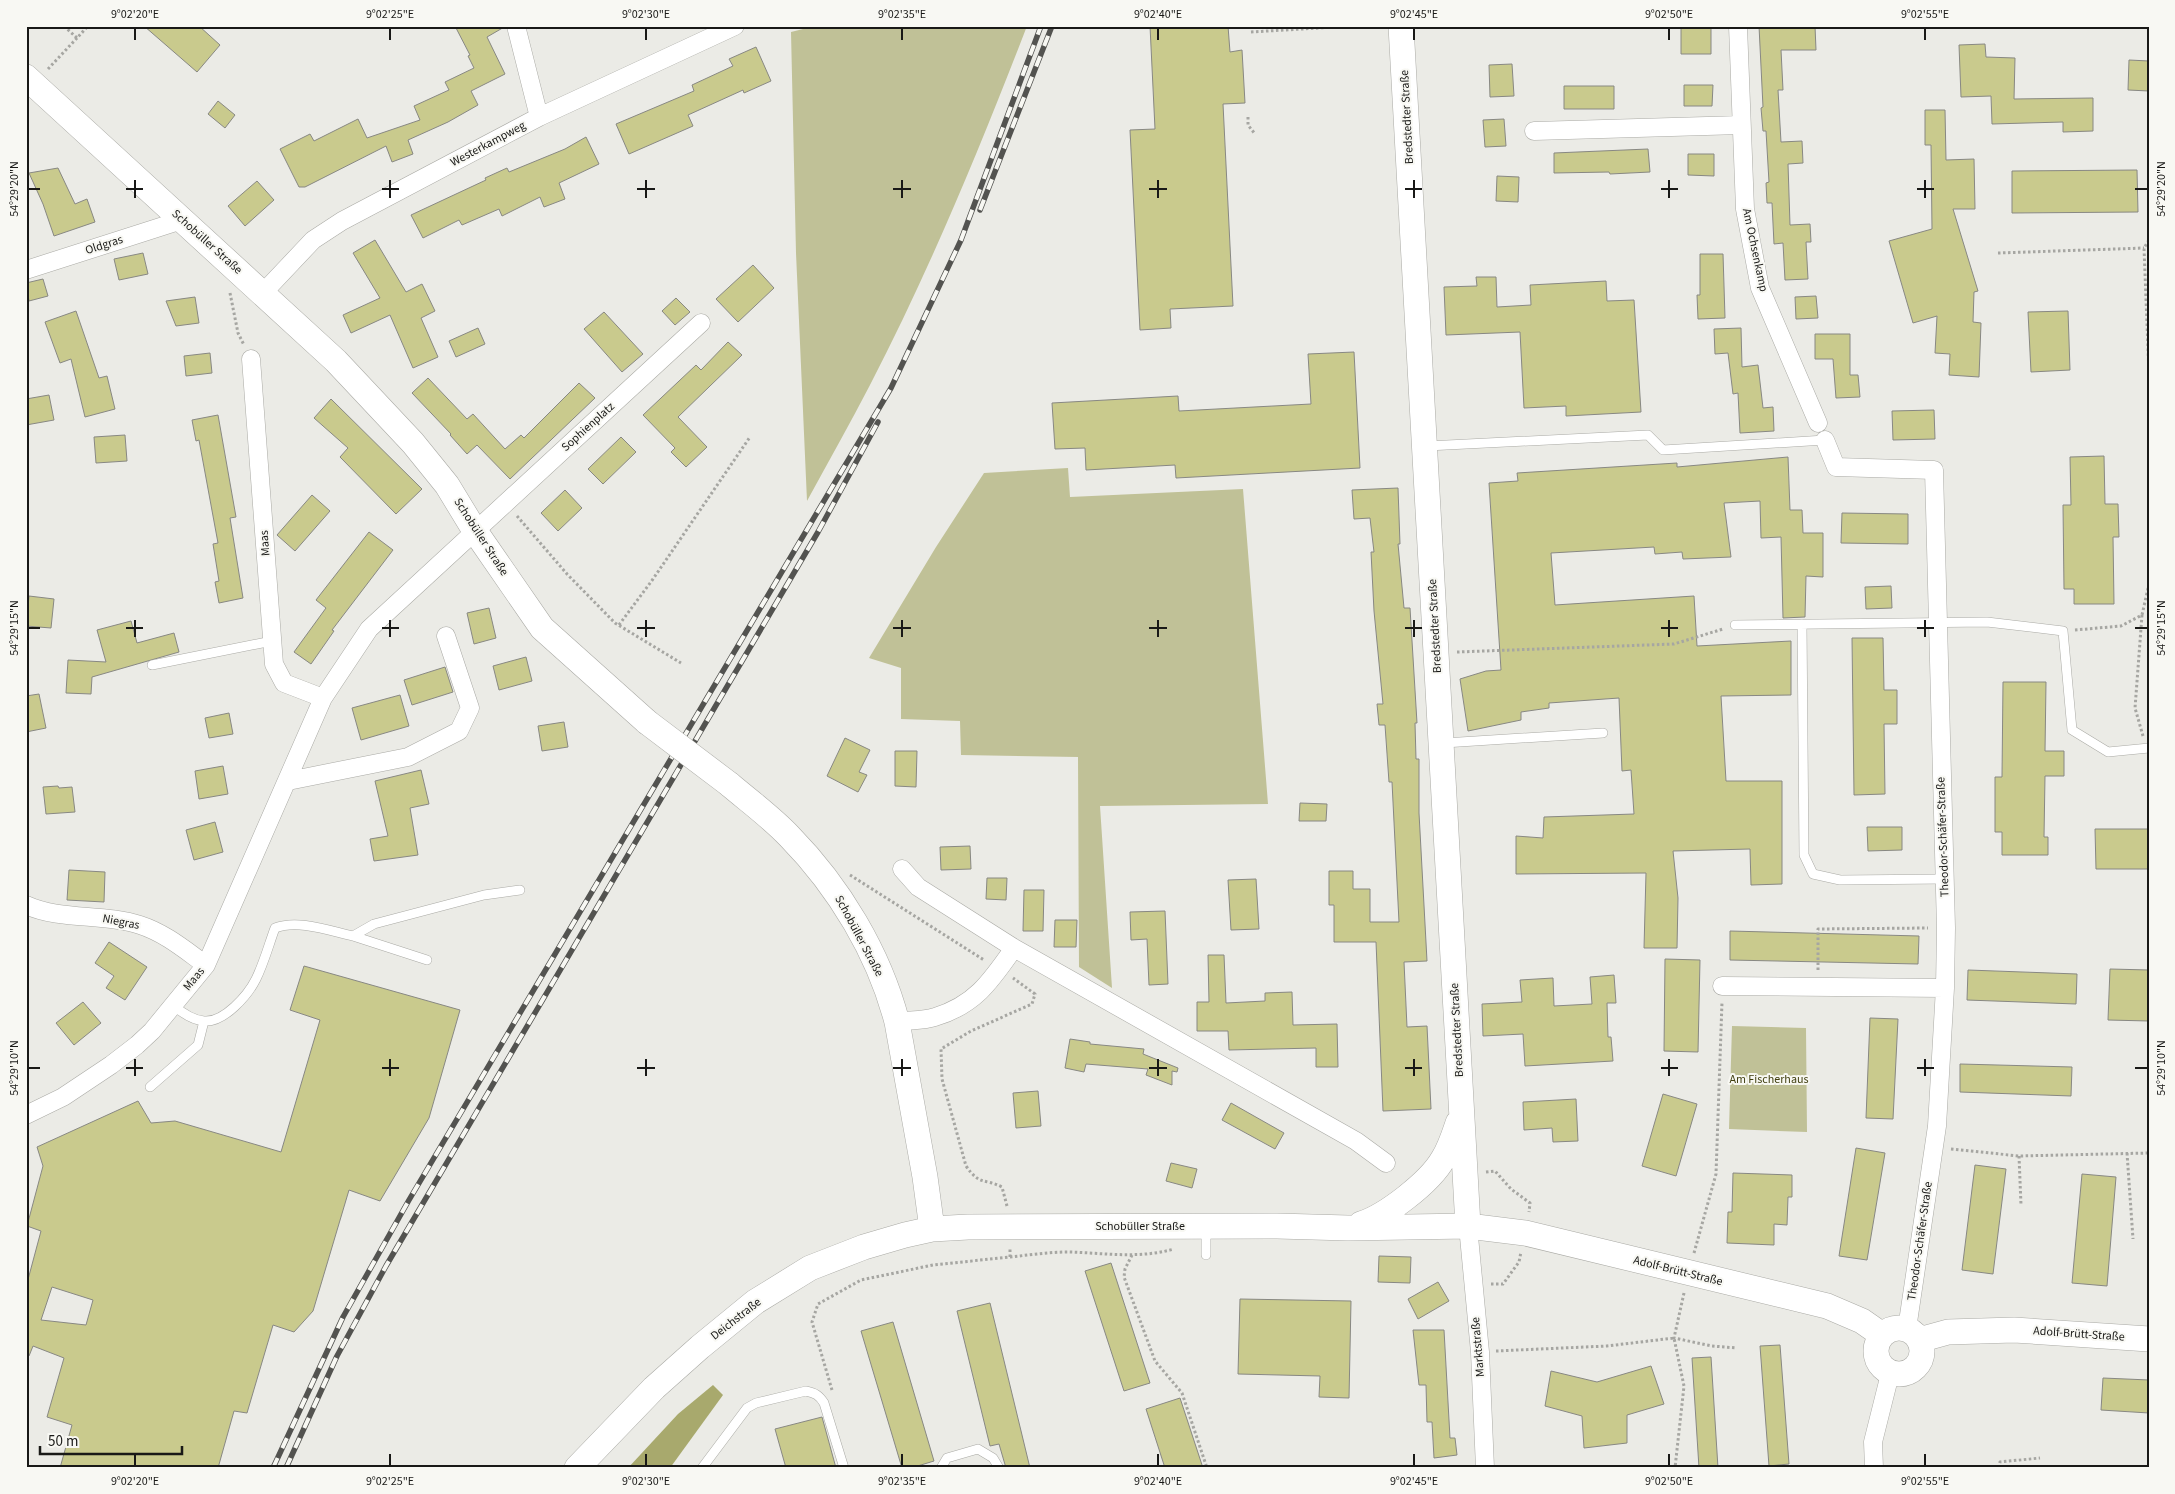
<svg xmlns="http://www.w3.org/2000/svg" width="2175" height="1494" viewBox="0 0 2175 1494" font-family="'Source Sans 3',sans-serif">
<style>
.green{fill:#c0c197}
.water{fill:#a8a96d}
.building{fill:#c9ca8d;stroke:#888883;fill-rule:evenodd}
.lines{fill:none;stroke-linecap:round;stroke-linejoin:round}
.service-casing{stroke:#aaaaa5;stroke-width:10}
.minor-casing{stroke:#aaaaa5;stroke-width:19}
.secondary-casing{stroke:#aaaaa5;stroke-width:26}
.path{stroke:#a6a6a2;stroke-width:3;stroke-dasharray:2.5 2.5;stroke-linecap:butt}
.service{stroke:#fff;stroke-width:9}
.minor{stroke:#fff;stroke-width:18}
.secondary{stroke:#fff;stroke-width:25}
.rail-casing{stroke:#535350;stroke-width:5.5}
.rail{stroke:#f8f8f3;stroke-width:4;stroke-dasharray:11;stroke-linecap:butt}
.secondary-bridge-casing{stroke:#aaaaa5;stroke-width:26;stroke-linecap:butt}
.secondary-bridge{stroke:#fff;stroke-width:25}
.ticks{fill:none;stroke:#191917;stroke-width:2}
.labels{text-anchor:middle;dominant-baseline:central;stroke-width:4;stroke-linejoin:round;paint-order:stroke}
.street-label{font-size:12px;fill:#191917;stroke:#f8f8f3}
.park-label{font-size:12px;fill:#403f10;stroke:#f8f8f3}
.neatline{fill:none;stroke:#191917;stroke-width:2}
.ticks-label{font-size:12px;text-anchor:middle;fill:#191917}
</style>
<rect width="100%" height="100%" fill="#ebebe6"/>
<!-- green -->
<path class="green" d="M815,26H935L943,29L1027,26C980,148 930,269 870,385C850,424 828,462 807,501L796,253L791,32Z
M1068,468L1070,497L1243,489L1268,804L1100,806L1112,988L1079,967L1078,757L961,755L960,721L901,719V668L869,658L936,547L984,473Z
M1732,1026L1806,1028L1807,1132L1729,1129Z"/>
<!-- water -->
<path class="water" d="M713,1385L723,1395L670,1468H628L678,1414Z"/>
<!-- building -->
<path class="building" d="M144,26H199L220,45L197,72Z
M455,26H506L487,37L505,74L471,91L478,105L448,122L408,140L413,154L392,162L386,146L305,187H299L280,149L310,134L314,141L358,119L367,138L420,120L414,106L449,90L445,82L474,68L468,56L470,55Z
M1150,26H1228L1230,52L1242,50L1245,103L1223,104L1233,306L1170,309L1171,328L1140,330L1130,130L1155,129Z
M1711,26V54H1681V27Z
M1759,26H1815L1816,50H1781L1783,90H1778L1781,142L1802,141L1803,163L1788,164L1790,225L1810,224L1811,242H1806L1808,279L1785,280L1783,243L1774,244L1772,203H1767L1766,183L1769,182L1766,131H1763L1761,108L1763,107Z
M1985,44L1986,57L2015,58L2014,99L2093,98V131L2063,132V122L1992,124L1991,96L1961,97L1959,45Z
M756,47L771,81L744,93L743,90L688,115L693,126L629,154L616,124L694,91L692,85L733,66L729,59Z
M2129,60L2149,61V91L2128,90Z
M1512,64L1514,96L1490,97L1489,65Z
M1684,85H1713L1712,106H1684Z
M1564,86H1614V109H1564Z
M218,101L235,115L225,128L208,114Z
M1925,110H1945L1946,160L1974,159L1975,209H1953L1978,291L1974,292L1973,322L1981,323L1979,377L1949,375L1950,354L1935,353L1937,316L1913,323L1889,241L1932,229L1931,145H1925Z
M1504,119L1506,146L1485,147L1483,120Z
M586,137L599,164L559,183L565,199L544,207L540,197L502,216L499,209L462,225L459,220L423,238L411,215L486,180L485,178L507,168L509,172L565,149Z
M1648,149L1650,172L1610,174L1609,172L1554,173V153Z
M1688,154H1714V176L1688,175Z
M58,168L75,204L87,199L95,222L54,236L43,204L29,173Z
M2137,170L2138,212L2012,213V171Z
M1497,176L1519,177L1518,202L1496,201Z
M257,181L274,200L245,226L228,206Z
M375,240L406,292L422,284L435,311L421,318L438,357L413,368L390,315L351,333L343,315L380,298L353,253Z
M143,253L148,274L119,280L114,259Z
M1700,254H1723L1725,318L1698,319L1697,295H1700Z
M753,265L774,288L738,322L716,299Z
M1476,277H1496L1497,307L1531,305L1530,285L1606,281L1607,301L1634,300L1641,412L1566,416V406L1524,408L1520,332L1446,335L1444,287L1477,286Z
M43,279L48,296L29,301L26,283Z
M1816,296L1818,318L1796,319L1795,297Z
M195,297L199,323L176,326L166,301Z
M676,298L690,312L675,325L662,311Z
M76,311L99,378L107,376L115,409L85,417L71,359L60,363L45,322Z
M2068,311L2070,370L2031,372L2028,312Z
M604,312L643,354L622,372L584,329Z
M478,328L485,344L456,357L449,341Z
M1741,328L1742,367L1758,365L1763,408L1773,407L1774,431L1740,433L1738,393L1733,394L1728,353L1715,354L1714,329Z
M1815,334H1850V375H1858L1860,397L1836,398L1833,359H1815Z
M728,342L742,355L678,417L707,447L686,467L671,452L675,448L643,415L696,365L701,370Z
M1354,352L1360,468L1176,478L1175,465L1086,470L1085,448L1055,449L1052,403L1178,396L1179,411L1311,404L1308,354Z
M210,353L212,373L186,376L184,356Z
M428,378L467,419L473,414L505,449L521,435L524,438L579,383L595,398L510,479L477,445L467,454L450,435L451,434L412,393Z
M49,395L54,420L26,425V399Z
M331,399L422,489L396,514L340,457L348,448L314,418Z
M1934,410L1935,439L1893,440L1892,411Z
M218,415L236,517L230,518L243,598L219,603L215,582L219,581L213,544L218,543L199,440L196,441L192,420Z
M125,435L127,461L96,463L94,437Z
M621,437L636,452L603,484L588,469Z
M2104,456L2105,504H2118L2119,537H2113L2114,604H2074V589H2064L2063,505H2071L2070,457Z
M1788,457L1790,510H1802L1803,533H1823V577L1806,576L1805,617L1783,618L1781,537L1761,538L1760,501L1724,503L1731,557L1683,559L1682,552L1655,554L1654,547L1551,553L1555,605L1694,596L1697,646L1791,641V695L1721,696L1726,781H1782V884L1751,885L1750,849L1673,851L1678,898L1677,948H1644L1646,873L1516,874V836L1543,838L1544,817L1634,814L1631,770L1622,771L1619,698L1549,703V708L1521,712V720L1468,731L1460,679L1486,671L1501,670L1489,483L1518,481L1517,473L1677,463V467Z
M1398,488L1400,544H1398L1404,608H1410L1417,723H1415L1416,759H1419V813L1427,961L1404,962L1407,1027L1427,1026L1431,1109L1383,1111L1376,942H1334V905H1329V871H1353V889H1370V922H1399L1392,782H1389L1385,725H1379L1377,704H1383L1374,611L1371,552H1374L1370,518L1354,519L1352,490Z
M565,490L582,508L558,531L541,513Z
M312,495L330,511L295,551L277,535Z
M1842,513L1908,514V544L1841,543Z
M369,532L393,550L332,630L334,631L311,664L294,652L326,608L316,600Z
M1891,586L1892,608L1866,609L1865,587Z
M29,596L54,599L51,628L26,626Z
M489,608L496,638L474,644L467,613Z
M131,621L137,643L174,633L179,652L92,677L91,694L66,693L68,660L106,662L97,630Z
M1852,638H1883L1884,690H1897V724H1884L1885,794L1854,795Z
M526,657L532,681L499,690L493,666Z
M445,667L453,692L412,705L404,680Z
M2003,682H2046L2045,751H2064V776H2045L2044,837H2048V855H2002V832H1995V777H2002Z
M39,694L46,728L26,732V696Z
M400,695L409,726L361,740L352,708Z
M229,713L233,734L209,738L205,718Z
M564,722L568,747L542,751L538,726Z
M845,738L870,750L859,772L867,775L858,792L827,776Z
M895,751H917L916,787L895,786Z
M223,766L228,794L199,799L195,771Z
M421,770L429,804L410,808L418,855L374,861L370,839L388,836L375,781Z
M58,786L59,788L72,787L75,812L46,814L43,787Z
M1300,803L1327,804L1326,821H1299Z
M215,822L223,852L194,860L186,830Z
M1867,827H1902V850L1868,851Z
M2095,829H2149V869H2096Z
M970,846L971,869L941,870L940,847Z
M69,870L105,872L104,902L67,900Z
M987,878H1007L1006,900L986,899Z
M1256,879L1259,929L1231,930L1228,880Z
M1024,890H1044L1043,931H1023Z
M1165,911L1168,984L1149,985L1147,939L1131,940L1130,912Z
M1055,920H1077L1076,947H1054Z
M1730,931L1919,936L1918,964L1730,960Z
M109,942L147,967L125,1000L106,988L114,976L95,963Z
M1208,955H1224L1226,1003L1265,1001V993L1292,992L1293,1025L1337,1024L1338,1067H1316V1048L1229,1050L1228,1031H1197V1002H1209Z
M1665,959L1700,960L1698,1052L1664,1051Z
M304,966L460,1010L429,1118L380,1201L349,1190L313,1311L294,1332L273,1325L247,1413L234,1411L218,1468H60L72,1425L47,1417L64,1358L33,1346L29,1356H26V1287L41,1231L27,1226L43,1166L37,1147L138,1101L151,1123L175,1121L281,1152L320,1020L290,1010ZM52,1287L93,1300L86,1325L41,1320Z
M2110,969L2149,970V1021L2108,1020Z
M1968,970L2077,974L2076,1004L1967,1000Z
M1614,975L1616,1003H1607L1608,1037H1611L1613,1061L1525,1066L1523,1034L1483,1036L1482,1004L1522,1002L1520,980L1553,978L1554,1006L1592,1004L1590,977Z
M83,1002L101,1023L74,1045L56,1023Z
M1870,1018L1898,1019L1893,1119L1866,1118Z
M1070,1039L1090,1042V1044L1144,1049L1143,1054L1178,1068L1177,1072L1172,1071V1085L1146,1075L1148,1069L1086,1064L1084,1072L1065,1068Z
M1960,1064L2072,1067L2071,1096L1960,1092Z
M1038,1091L1041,1126L1016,1128L1013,1093Z
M1663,1094L1697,1104L1676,1176L1642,1166Z
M1576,1099L1578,1141L1553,1142L1552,1128L1524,1130L1523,1102Z
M1231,1103L1284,1133L1275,1149L1222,1120Z
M1856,1148L1885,1153L1867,1260L1839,1256Z
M1171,1163L1197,1169L1192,1188L1166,1181Z
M1975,1165L2006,1169L1993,1274L1962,1270Z
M1733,1173L1792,1175V1197H1788L1787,1225L1774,1224V1245L1727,1243L1728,1212H1732Z
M2082,1174L2116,1177L2107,1286L2072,1283Z
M1379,1256L1411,1257L1410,1283L1378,1282Z
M1111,1263L1150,1383L1124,1391L1085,1271Z
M1438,1282L1449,1301L1418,1319L1408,1299Z
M1240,1299L1351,1301L1349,1398L1319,1397L1320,1376L1238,1374Z
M990,1303L1030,1468H1006L999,1444L990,1446L957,1311Z
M893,1322L934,1461L911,1468H902L861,1331Z
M1413,1330H1444L1450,1438H1455L1457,1455L1434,1458L1432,1422H1427L1426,1385H1419Z
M1780,1345L1789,1464L1769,1466L1760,1346Z
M1711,1357L1718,1468H1699L1692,1358Z
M1651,1366L1664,1404L1627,1415V1443L1584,1448L1582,1416L1545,1406L1551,1371L1597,1382Z
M2103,1378L2149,1380V1413L2101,1410Z
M1180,1398L1203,1468H1165L1146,1409Z
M822,1417L836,1468H786L775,1429Z"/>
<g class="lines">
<defs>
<path id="service" d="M1427,446L1648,435L1663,450L1825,440
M1802,624L1804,855L1813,874L1840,880L1945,879
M1735,625L1987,622L2063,631L2072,730L2108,752L2149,748
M152,665L272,641
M1444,743L1603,733
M353,936L427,960
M173,1005C181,1012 192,1020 204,1021C224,1023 248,995 256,979C264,963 269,944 275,928C298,919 330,931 353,936L374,924L484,895L520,890
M150,1087L198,1045L204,1021
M1206,1229V1255
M702,1468L747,1408L756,1403L806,1391C815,1393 819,1395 824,1403L844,1468
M941,1468L947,1458L978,1449L993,1458L999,1468"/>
<path id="minor" d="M516,26L539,117
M1738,26L1745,209L1760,288L1818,423
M1534,131L1741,125
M26,270L182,220
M262,294L313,240L342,221L539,117L735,26
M251,359L274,664L284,683L323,698
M1825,440L1836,467L1934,470L1946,928L1945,988L1937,1126L1907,1329
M288,781L408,757L459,731L470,708L446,636
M902,869L918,887L1014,948
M26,905C61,921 104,913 140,925C165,933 185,950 206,965
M1722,986L1945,988
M897,1022C909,1020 923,1021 935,1017C975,1005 991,981 1014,948L1356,1141L1386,1163
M26,1115L63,1097L111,1065L137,1045L152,1031L206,965L323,698L369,629L701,323
M1468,1226L1480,1352L1485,1468
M1874,1468L1873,1442L1890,1374"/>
<path id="secondary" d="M1401,26L1468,1226
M26,77L336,361L413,443L447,485L475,531L542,628L647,722
M729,784C749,801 771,817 789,836C839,887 879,953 897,1022L925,1177L932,1229
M1361,1224C1386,1216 1430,1182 1443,1159C1450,1148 1454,1135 1458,1123
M1876 1351a23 23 0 1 1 46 0a23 23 0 1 1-46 0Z
M1919,1340L1948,1332L2014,1330L2149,1339
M577,1468L654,1388L700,1347L755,1302L810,1268L864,1247L905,1235L932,1229L968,1227L1277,1226L1348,1228L1468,1226L1525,1233L1827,1306L1862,1321L1882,1335"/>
</defs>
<!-- service casing -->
<use href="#service" class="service-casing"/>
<!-- minor casing -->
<use href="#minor" class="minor-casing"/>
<!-- secondary casing -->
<use href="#secondary" class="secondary-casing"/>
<!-- path -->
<path class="path" d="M64,26L77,38L88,26
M1251,32L1352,26
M48,69L77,38
M1248,117V125L1255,134
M2149,240L2144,248L2149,374
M1998,253L2144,248
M230,293L238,333L244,345
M517,516L567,574L615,623L681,663
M2142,615L2135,708L2143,736
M619,625L653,579L750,437
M2075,630L2121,626L2142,615L2149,584
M1457,652L1674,644L1723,629
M850,875L984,960
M1818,970V929L1928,928
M1951,1149L2019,1156L2149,1153
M2127,1153L2133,1239
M2019,1156L2021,1205
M1486,1172L1495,1171L1511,1189L1530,1203L1529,1212
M1007,1206L1002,1187C984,1178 980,1186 966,1166L942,1079L941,1049L971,1031L1032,1004L1035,994L1013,978
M1694,1253L1716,1174L1722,1002
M1132,1255L1125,1269L1124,1277L1155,1361L1182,1393L1207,1468
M1010,1257C1029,1255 1049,1252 1069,1252C1104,1253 1139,1259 1174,1249
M1491,1284H1503L1519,1262L1521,1252
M1684,1293L1674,1338L1712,1346L1737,1348
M1496,1351L1607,1346L1674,1338L1684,1386L1675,1468
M832,1390L812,1322L818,1304L861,1280L933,1265L1010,1257V1248
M1999,1468L2000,1462L2040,1458"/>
<!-- service -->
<use href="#service" class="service"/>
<!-- minor -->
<use href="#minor" class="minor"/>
<!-- secondary -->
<use href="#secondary" class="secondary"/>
<defs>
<path id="rail" d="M980,210L1052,26
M273,1468L343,1317L409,1200L891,388L961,240L1041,26
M286,1468L337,1356L386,1266L818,532L878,422"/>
</defs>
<!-- rail casing -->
<use href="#rail" class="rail-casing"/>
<!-- rail -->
<use href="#rail" class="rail"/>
<defs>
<path id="secondary-bridge" d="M647,722L729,784"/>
</defs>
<!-- secondary-bridge casing -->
<use href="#secondary-bridge" class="secondary-bridge-casing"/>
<!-- secondary-bridge -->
<use href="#secondary-bridge" class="secondary-bridge"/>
</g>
<!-- ticks -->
<path class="ticks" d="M135,28V40M390,28V40M646,28V40M902,28V40M1158,28V40M1414,28V40M1669,28V40M1925,28V40M135,180V198M390,180V198M646,180V198M902,180V198M1158,180V198M1414,180V198M1669,180V198M1925,180V198M28,189H40M126,189H143M382,189H399M637,189H655M893,189H911M1149,189H1167M1405,189H1422M1661,189H1678M1917,189H1934M2135,189H2148M135,620V637M390,620V637M646,620V637M902,620V637M1158,620V637M1414,620V637M1669,620V637M1925,620V637M28,628H40M126,628H143M382,628H399M637,628H655M893,628H911M1149,628H1167M1405,628H1422M1661,628H1678M1917,628H1934M2135,628H2148M135,1059V1076M390,1059V1076M646,1059V1076M902,1059V1076M1158,1059V1076M1414,1059V1076M1669,1059V1076M1925,1059V1076M28,1068H40M126,1068H143M382,1068H399M637,1068H655M893,1068H911M1149,1068H1167M1405,1068H1422M1661,1068H1678M1917,1068H1934M2135,1068H2148M135,1454V1466M390,1454V1466M646,1454V1466M902,1454V1466M1158,1454V1466M1414,1454V1466M1669,1454V1466M1925,1454V1466"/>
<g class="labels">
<!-- street labels -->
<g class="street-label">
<text transform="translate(1407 117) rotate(-93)">Bredstedter Straße</text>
<text transform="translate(488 144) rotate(-28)">Westerkampweg</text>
<text transform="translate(207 242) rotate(42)">Schobüller Straße</text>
<text transform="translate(104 245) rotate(-18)">Oldgras</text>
<text transform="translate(1755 250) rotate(78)">Am Ochsenkamp</text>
<text transform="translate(588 427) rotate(-42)">Sophienplatz</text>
<text transform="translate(481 537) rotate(57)">Schobüller Straße</text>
<text transform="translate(265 543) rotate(-94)">Maas</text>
<text transform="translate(1435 626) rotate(-93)">Bredstedter Straße</text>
<text transform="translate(1943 837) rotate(-92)">Theodor-Schäfer-Straße</text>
<text transform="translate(121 922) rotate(11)">Niegras</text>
<text transform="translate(859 936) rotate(62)">Schobüller Straße</text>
<text transform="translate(194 979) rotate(-51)">Maas</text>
<text transform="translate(1457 1030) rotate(-93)">Bredstedter Straße</text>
<text x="1140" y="1226">Schobüller Straße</text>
<text transform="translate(1920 1241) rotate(-82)">Theodor-Schäfer-Straße</text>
<text transform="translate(1678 1271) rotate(14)">Adolf-Brütt-Straße</text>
<text transform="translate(736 1319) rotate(-38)">Deichstraße</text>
<text transform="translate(2079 1334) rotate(4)">Adolf-Brütt-Straße</text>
<text transform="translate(1478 1347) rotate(-95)">Marktstraße</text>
</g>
<!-- park labels -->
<g class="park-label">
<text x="1769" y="1079">Am Fischerhaus</text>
</g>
</g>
<!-- border -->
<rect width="2175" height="1494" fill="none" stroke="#f8f8f3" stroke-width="55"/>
<!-- scale -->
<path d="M40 1446v8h142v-8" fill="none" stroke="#191917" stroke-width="2.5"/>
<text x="48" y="1446" font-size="15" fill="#191917" stroke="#f8f8f3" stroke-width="4" paint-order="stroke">50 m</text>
<rect x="28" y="28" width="2120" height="1438" class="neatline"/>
<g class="ticks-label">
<text x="135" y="18">9°02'20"E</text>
<text x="390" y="18">9°02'25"E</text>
<text x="646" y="18">9°02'30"E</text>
<text x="902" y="18">9°02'35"E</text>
<text x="1158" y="18">9°02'40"E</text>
<text x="1414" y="18">9°02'45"E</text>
<text x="1669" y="18">9°02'50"E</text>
<text x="1925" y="18">9°02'55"E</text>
<text transform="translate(14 189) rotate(-90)" y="4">54°29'20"N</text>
<text transform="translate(2161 189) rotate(-90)" y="4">54°29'20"N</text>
<text transform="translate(14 628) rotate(-90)" y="4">54°29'15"N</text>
<text transform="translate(2161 628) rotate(-90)" y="4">54°29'15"N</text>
<text transform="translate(14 1068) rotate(-90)" y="4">54°29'10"N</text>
<text transform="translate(2161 1068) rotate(-90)" y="4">54°29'10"N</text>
<text x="135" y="1485">9°02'20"E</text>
<text x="390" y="1485">9°02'25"E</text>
<text x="646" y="1485">9°02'30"E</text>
<text x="902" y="1485">9°02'35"E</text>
<text x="1158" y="1485">9°02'40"E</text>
<text x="1414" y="1485">9°02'45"E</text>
<text x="1669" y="1485">9°02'50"E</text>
<text x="1925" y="1485">9°02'55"E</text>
</g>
</svg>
